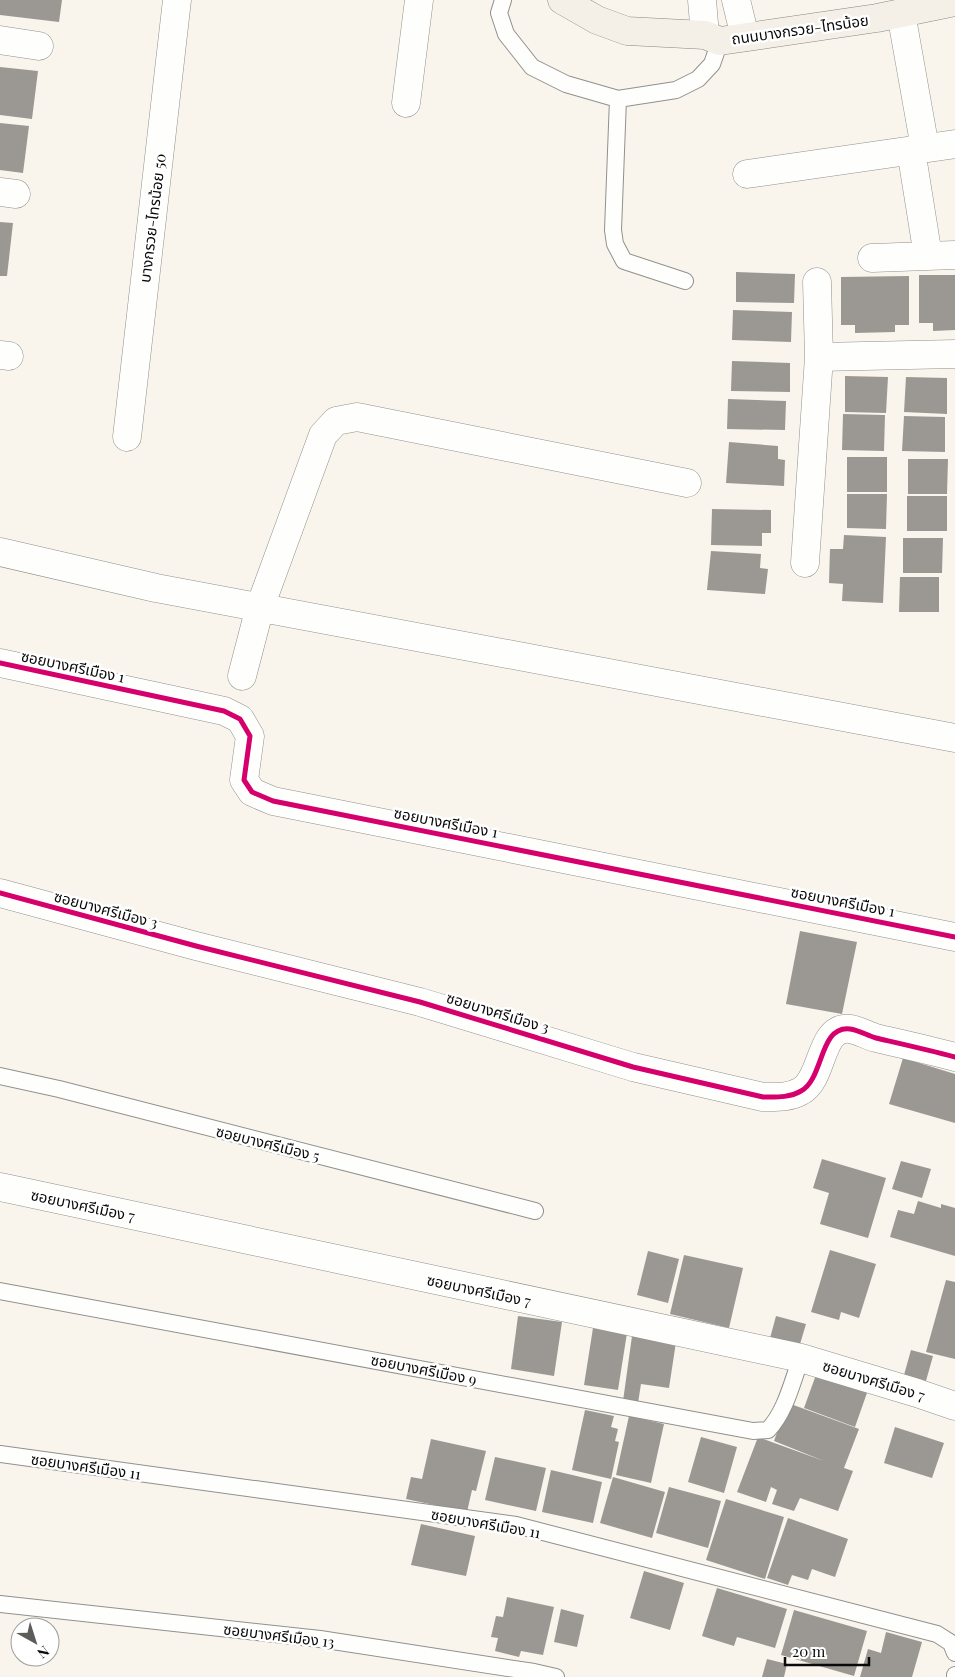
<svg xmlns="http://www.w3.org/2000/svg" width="955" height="1677" viewBox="0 0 955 1677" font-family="'Playfair Display','Noto Sans Thai',serif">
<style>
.building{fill:#9b9894}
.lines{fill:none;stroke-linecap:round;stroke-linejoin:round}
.lane-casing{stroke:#92908c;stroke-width:18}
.street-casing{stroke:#92908c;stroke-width:29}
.secondary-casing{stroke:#888683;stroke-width:29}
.lane{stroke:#fefefc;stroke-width:16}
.street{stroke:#fefefc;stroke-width:28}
.secondary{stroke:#f4f0e7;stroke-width:28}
.cycleway-casing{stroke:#fff;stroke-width:8}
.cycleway{stroke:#d6006c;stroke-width:5}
.labels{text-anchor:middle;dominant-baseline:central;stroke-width:5;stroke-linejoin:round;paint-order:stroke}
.street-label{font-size:15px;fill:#0a0a0a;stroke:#fff}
</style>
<rect width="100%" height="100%" fill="#f9f5ed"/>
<!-- building -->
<path class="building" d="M0,0H62L59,22L0,15Z
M0,67L38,71L32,119L0,115Z
M0,123L29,126L23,173L0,170Z
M0,222L13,223L7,276H0Z
M736,272L795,274L794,303L736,302Z
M919,275H955V330L933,331V323H919Z
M909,276V325H895V332L855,333V325H841V277Z
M733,310L792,312L791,342L732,340Z
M732,361L790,363V392L731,391Z
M845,376L888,377L886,413L845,412Z
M906,377L947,378V414L904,412Z
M728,399L786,401L785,430L727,429Z
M843,414L885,415L884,451L842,450Z
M904,416L945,417V452L902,451Z
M729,442L778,446V459L785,460L784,486L726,483Z
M847,457H887V492H847Z
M908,459H948L947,494H908Z
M847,494H887L886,529L847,528Z
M907,496H947V531H907Z
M712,509L771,510V533H762V546L711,545Z
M844,535L886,537L883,603L842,601L843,584L829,583L830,549H843Z
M903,538H943L942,573H903Z
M711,551L761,554L760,568L768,569L765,594L707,590Z
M900,577H939V612H899Z
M800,931L857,942L842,1014L786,1004Z
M903,1058L955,1074V1123L889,1104Z
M822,1159L886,1178L868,1238L820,1224L829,1193L813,1188Z
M901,1161L931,1169L922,1198L892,1189Z
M918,1201L941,1208V1204L955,1208V1256L890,1237L898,1210L914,1214Z
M830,1250L876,1264L859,1318L841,1312L839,1320L811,1312Z
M648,1251L679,1259L668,1303L637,1295Z
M684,1255L743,1268L729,1328L670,1314Z
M946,1280L955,1282V1359L926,1352Z
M518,1316L562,1322L554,1376L511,1369Z
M776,1316L806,1324L798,1351L769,1342Z
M593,1328L627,1333L618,1390L584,1385Z
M632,1336L676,1342L669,1388L641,1384L638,1403L623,1401Z
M911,1350L933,1356L924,1388L902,1382Z
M817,1372L868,1390L855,1427L804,1408Z
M788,1403L859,1429L844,1468L853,1471L838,1511L800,1498L794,1511L772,1504L777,1490L771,1487L766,1502L737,1492L758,1437L824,1461L774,1441Z
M585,1410L614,1416L611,1427L618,1429L615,1441L619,1442L611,1479L572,1470Z
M629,1416L664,1424L651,1483L616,1475Z
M895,1427L944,1443L932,1478L884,1463Z
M701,1437L737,1447L724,1493L688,1482Z
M431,1439L486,1451L476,1491L472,1490L467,1512L406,1499L411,1477L422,1479Z
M495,1457L546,1468L536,1511L485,1500Z
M551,1470L602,1482L593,1523L542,1512Z
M613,1477L665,1492L652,1538L600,1523Z
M669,1487L721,1501L708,1548L656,1533Z
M726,1499L784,1517L765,1579L706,1560Z
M788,1518L848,1539L835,1577L812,1569L808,1580L792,1575L788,1585L767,1578Z
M421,1524L475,1536L466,1576L411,1565Z
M644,1571L684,1583L670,1630L630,1618Z
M717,1588L787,1609L775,1648L737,1637L734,1646L702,1636Z
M507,1597L554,1607L543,1655L521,1651L519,1657L495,1651L498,1638L491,1637L496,1616L503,1617Z
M561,1609L584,1615L577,1647L554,1642Z
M794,1610L867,1631L854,1676L781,1655Z
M886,1632L922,1642L912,1677H860L868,1649L881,1653Z
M767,1659L787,1664L784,1677H762Z"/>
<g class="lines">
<defs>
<path id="lane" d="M503,0L499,13L506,34L532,67L566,84L618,99L676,90L698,79L712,64L720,41
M618,99L613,230L615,244L624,261L685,281
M0,1076L59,1089L535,1211
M0,1291L753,1431L768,1430C786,1411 792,1382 801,1358
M0,1454L516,1525L937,1634L951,1643L955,1653
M0,1604L320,1639L534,1672L556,1677
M955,1677V1675"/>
<path id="street" d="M702,0L705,35
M736,0L745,37
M901,13L925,148
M0,40L39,46
M406,103L419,0
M911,150L928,256
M747,174L955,144
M0,192L16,194
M872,258L955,255
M0,355L9,356
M819,357L955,354
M127,437L177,0
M0,552L156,588L955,738
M805,563L819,357L817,282
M0,663L224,711L240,719L250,736L244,780L252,792L273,801L955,937
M242,676L260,607L323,435L336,421L357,417L687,483
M0,893L196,946L420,1002L633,1067L763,1097C776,1097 789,1098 801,1091C824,1079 819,1025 850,1029C859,1030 868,1036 876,1038C902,1044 929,1050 955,1057
M0,1187L801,1358L917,1393L955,1406"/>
<path id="secondary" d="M562,0L597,20L627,31L705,35L720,41L877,18L955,2"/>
</defs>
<!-- lane casing -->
<use href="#lane" class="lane-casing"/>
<!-- street casing -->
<use href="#street" class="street-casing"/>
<!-- secondary casing -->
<use href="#secondary" class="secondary-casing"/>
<!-- lane -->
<use href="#lane" class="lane"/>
<!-- street -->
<use href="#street" class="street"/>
<!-- secondary -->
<use href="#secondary" class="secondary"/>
<defs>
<path id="cycleway" d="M0,663L224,711L240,719L250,736L244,780L252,792L273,801L955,937
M0,893L196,946L420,1002L633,1067L763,1097C776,1097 789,1098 801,1091C824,1079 819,1025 850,1029C859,1030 868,1036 876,1038C902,1044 929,1050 955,1057"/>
</defs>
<!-- cycleway casing -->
<use href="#cycleway" class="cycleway-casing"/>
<!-- cycleway -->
<use href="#cycleway" class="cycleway"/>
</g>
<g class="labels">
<!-- street labels -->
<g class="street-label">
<text transform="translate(800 29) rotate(-8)">ถนนบางกรวย-ไทรน้อย</text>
<text transform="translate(152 218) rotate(-83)">บางกรวย-ไทรน้อย 50</text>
<text transform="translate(73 666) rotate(12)">ซอยบางศรีเมือง 1</text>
<text transform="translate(446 822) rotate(11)">ซอยบางศรีเมือง 1</text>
<text transform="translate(843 901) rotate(11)">ซอยบางศรีเมือง 1</text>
<text transform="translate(106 909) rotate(15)">ซอยบางศรีเมือง 3</text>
<text transform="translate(498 1012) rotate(17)">ซอยบางศรีเมือง 3</text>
<text transform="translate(268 1143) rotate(14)">ซอยบางศรีเมือง 5</text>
<text transform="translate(83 1205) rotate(12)">ซอยบางศรีเมือง 7</text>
<text transform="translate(479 1290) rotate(12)">ซอยบางศรีเมือง 7</text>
<text transform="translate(424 1369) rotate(11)">ซอยบางศรีเมือง 9</text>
<text transform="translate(874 1380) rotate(17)">ซอยบางศรีเมือง 7</text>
<text transform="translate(86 1466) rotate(8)">ซอยบางศรีเมือง 11</text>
<text transform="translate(486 1523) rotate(10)">ซอยบางศรีเมือง 11</text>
<text transform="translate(279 1635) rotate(7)">ซอยบางศรีเมือง 13</text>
</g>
</g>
<!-- north arrow -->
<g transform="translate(35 1642) rotate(141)"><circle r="24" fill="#ffffff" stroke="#9d9d9d"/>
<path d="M0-4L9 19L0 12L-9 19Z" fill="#5e5c59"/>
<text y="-8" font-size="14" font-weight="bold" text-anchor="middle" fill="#0a0a0a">N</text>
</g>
<!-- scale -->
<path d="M785 1657v8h84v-8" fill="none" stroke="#0a0a0a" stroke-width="2.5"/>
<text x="792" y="1657" font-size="15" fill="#0a0a0a" stroke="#ffffff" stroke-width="4" paint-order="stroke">20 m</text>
</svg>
